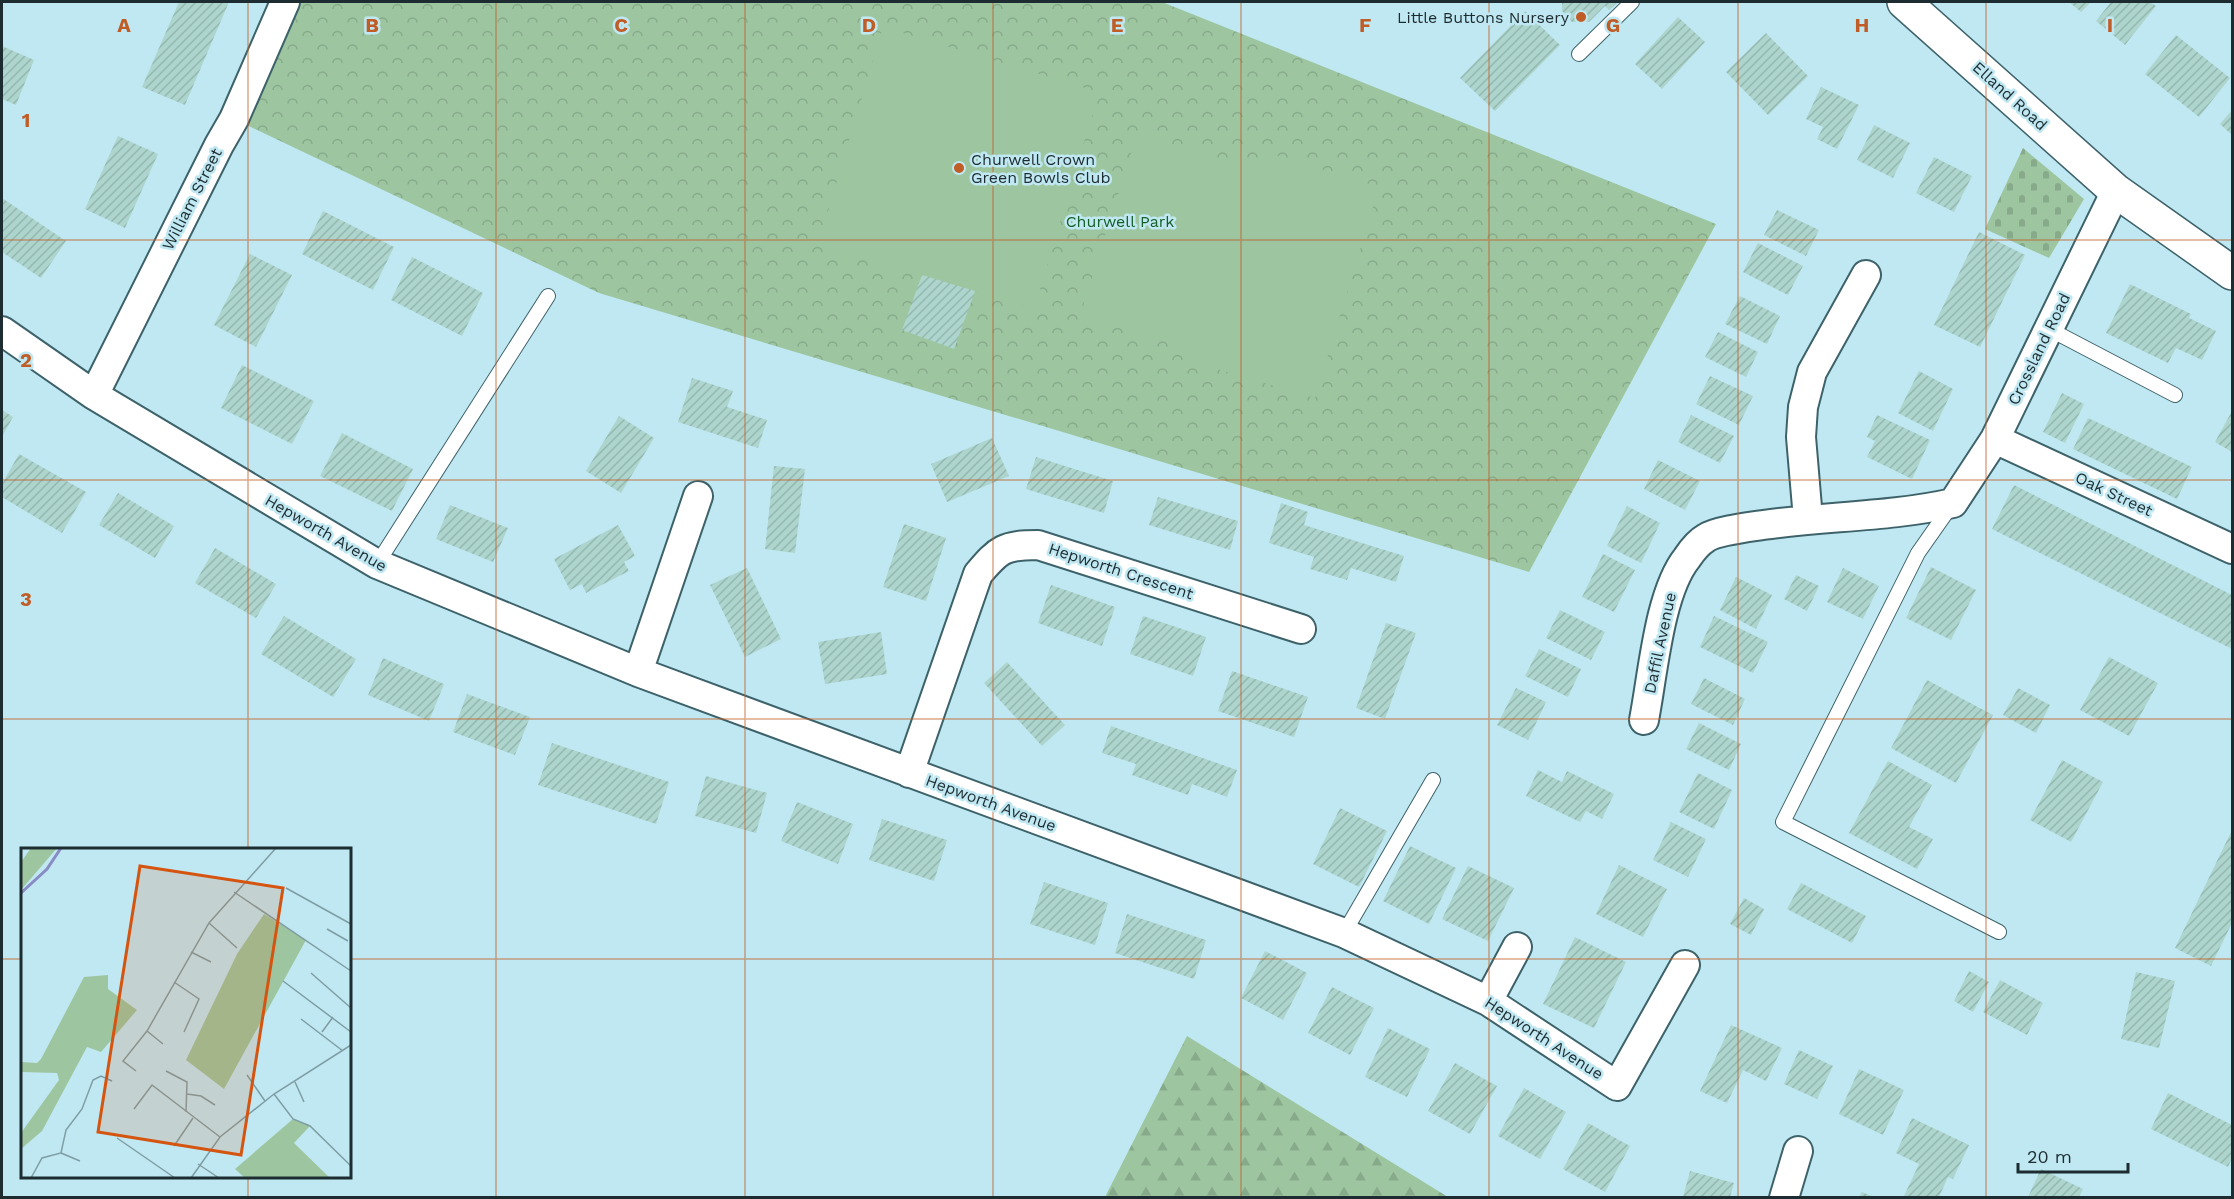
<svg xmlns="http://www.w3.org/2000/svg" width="2234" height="1199" viewBox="0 0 2234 1199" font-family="'Work Sans',sans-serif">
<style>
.forest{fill:url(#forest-firs)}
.cemetery{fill:url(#cemetery-stones)}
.park{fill:url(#park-crowns)}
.garden{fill:#9dc6a0}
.building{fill:url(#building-hatch)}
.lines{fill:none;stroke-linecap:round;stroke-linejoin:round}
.service-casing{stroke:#3d626a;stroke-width:16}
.minor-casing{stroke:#3d626a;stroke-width:32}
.primary-casing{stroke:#3d626a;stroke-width:36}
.service{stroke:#fff;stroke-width:14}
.minor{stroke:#fff;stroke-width:28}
.primary{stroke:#fff;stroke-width:33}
.grid{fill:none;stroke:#c05c26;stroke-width:1.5;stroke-opacity:0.55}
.poi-dot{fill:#c05c26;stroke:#c0e8f2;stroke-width:2}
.labels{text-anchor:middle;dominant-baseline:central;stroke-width:5;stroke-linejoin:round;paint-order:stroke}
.poi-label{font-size:16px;fill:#1d2c30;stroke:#c0e8f2;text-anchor:end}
.street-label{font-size:16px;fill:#1d2c30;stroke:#c0e8f2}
.park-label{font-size:16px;fill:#145f25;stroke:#c0e8f2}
.inset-river{fill:none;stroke:#898bc5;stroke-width:3}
.inset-road{fill:none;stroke:#7f9da4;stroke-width:1.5}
.view{fill:#d45410;fill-opacity:0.15;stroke:#d45410;stroke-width:3}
.inset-edge{fill:none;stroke:#1d2c30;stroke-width:3}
.grid-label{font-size:20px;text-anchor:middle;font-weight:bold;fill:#c05c26;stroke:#c0e8f2;stroke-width:5;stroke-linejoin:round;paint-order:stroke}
</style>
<defs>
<pattern id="forest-firs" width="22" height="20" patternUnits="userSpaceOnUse" patternTransform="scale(1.5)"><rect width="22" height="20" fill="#9dc6a0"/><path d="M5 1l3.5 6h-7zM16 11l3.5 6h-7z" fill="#87aa8a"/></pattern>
<pattern id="cemetery-stones" width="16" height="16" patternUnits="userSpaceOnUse" patternTransform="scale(1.5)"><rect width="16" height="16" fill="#9dc6a0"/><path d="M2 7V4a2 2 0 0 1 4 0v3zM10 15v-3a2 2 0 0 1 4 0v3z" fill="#87aa8a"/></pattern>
<pattern id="park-crowns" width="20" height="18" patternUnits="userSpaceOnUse" patternTransform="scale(1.5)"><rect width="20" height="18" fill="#9dc6a0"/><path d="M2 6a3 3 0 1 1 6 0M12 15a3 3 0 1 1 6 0" fill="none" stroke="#87aa8a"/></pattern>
<pattern id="building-hatch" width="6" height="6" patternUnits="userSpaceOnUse" patternTransform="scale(1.5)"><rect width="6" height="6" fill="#add5cd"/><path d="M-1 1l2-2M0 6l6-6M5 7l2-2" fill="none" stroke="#94b7b0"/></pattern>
</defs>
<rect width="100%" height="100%" fill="#c0e8f2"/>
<!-- forest -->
<path class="forest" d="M1187,1036L1448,1197H1105Z"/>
<!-- cemetery -->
<path class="cemetery" d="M2023,148L2084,199L2049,258L1985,229Z"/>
<!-- park -->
<path class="park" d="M285,2H1162L1716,224L1529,572L599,293L234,119Z"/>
<!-- garden -->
<path class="garden" d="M883,27L1099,92L1034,309L818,245Z
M1137,134L1256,170L1262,151L1379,187L1315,398L1196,363L1199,352L1080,316Z"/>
<!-- building -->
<path class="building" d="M179,2H229L185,105L142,87Z
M1562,2H1618L1609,10L1605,6L1589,22H1572L1562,11Z
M2069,2H2091L2081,12Z
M2111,2H2150L2156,6L2125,45L2096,21Z
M1525,11L1560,45L1495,111L1460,78Z
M1678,17L1705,42L1662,89L1635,64Z
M1766,33L1808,76L1768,115L1726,72Z
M2176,35L2230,78L2199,117L2145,74Z
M2,46L34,60L16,105L2,99Z
M1821,87L1859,105L1837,149L1817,139L1823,127L1806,119Z
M2232,110V135L2220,124Z
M1874,125L1910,143L1893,178L1857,160Z
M118,136L158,154L125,228L85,209Z
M1934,157L1972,176L1954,212L1916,193Z
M2,198L66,241L41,278L2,252Z
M1777,210L1819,230L1806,256L1764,235Z
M323,211L394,247L373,290L302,254Z
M1979,232L2025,255L1980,347L1934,325Z
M1758,243L1803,266L1788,295L1743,272Z
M250,254L292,275L256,347L214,325Z
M412,257L483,293L462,336L391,300Z
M922,275L975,291L954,349L902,330Z
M2130,284L2191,314L2189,318L2216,331L2202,360L2176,348L2168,363L2106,333Z
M1740,296L1780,316L1767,344L1725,324Z
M1718,332L1758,352L1746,377L1705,357Z
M242,365L314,401L292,444L221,408Z
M1919,371L1953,389L1933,431L1898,413Z
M1710,376L1753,396L1739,425L1696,404Z
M692,378L733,391L727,407L767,420L758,448L678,422Z
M2062,393L2084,404L2065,443L2043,432Z
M2,410L13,417L2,437Z
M2232,411V452L2215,442Z
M1691,415L1734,436L1720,463L1678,442Z
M1877,415L1930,440L1912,479L1867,457L1875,441L1867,437Z
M619,416L654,438L621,493L586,471Z
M2088,418L2192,467L2177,499L2073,449Z
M342,433L413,469L392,511L320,476Z
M992,438L1009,476L947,502L931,464Z
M19,454L86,492L62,533L2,497V484Z
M1036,457L1113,481L1104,513L1026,489Z
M1658,460L1700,481L1685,510L1644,489Z
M774,466L805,469L795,553L765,549Z
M2014,485L2232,595V649L1992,529Z
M118,493L174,526L155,558L99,525Z
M1158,497L1238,521L1230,550L1149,525Z
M1281,503L1308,512L1304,525L1404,556L1396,582L1351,568L1347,580L1310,569L1314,557L1269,543Z
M450,505L508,528L493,562L436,539Z
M1627,506L1660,523L1641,563L1607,546Z
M904,524L946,538L926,601L883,587Z
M618,525L635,556L624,562L629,571L586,593L582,584L570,590L554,559Z
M215,548L276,584L256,618L195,583Z
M1603,554L1635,570L1614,612L1582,597Z
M1931,567L1976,590L1951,640L1906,618Z
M747,568L781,639L745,657L710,585Z
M1843,568L1879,586L1863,619L1827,602Z
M1796,575L1819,586L1807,611L1784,599Z
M1736,577L1772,595L1756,629L1720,610Z
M1051,585L1115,607L1102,646L1038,623Z
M1560,610L1605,632L1591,660L1546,638Z
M284,616L356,659L333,697L261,654Z
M1143,616L1206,637L1193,676L1130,654Z
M1714,616L1768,642L1753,673L1700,647Z
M1386,623L1416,633L1385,719L1356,708Z
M881,632L887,674L825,684L818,642Z
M1539,649L1581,669L1568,697L1525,676Z
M2109,657L2158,683L2129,736L2080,710Z
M383,658L444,684L429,721L368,695Z
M1007,662L1065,725L1042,746L984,683Z
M1232,671L1308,697L1294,737L1218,711Z
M1704,678L1745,699L1733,725L1691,704Z
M1927,680L1993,715L1956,783L1891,748Z
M1516,688L1546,702L1528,740L1497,725Z
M2018,688L2050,705L2036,733L2003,715Z
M467,694L530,717L515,755L453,732Z
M1699,723L1741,744L1729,770L1686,749Z
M1111,726L1237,770L1227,797L1192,784L1188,795L1132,775L1136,764L1102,753Z
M552,743L669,782L656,824L538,785Z
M2062,760L2103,782L2071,842L2030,820Z
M1888,761L1932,785L1909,827L1933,839L1917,869L1849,833Z
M1538,770L1562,782L1567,771L1614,794L1602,819L1586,811L1580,822L1526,796Z
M1698,773L1732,790L1714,829L1679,812Z
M706,776L767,793L756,833L695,816Z
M797,802L853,824L838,864L781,841Z
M1340,808L1387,831L1359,887L1313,864Z
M882,819L947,840L934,881L869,860Z
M1671,822L1706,839L1688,877L1653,860Z
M2232,830V923L2211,966L2175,948Z
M1410,846L1456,868L1429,924L1383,901Z
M1619,865L1667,889L1643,937L1596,914Z
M1468,866L1514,888L1488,941L1442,919Z
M1044,882L1108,903L1095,945L1030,924Z
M1801,883L1866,916L1852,943L1787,909Z
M1744,898L1764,909L1751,935L1730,924Z
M1127,914L1206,940L1194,979L1115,953Z
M1575,937L1626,962L1594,1028L1543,1004Z
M1265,951L1307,973L1283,1020L1241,998Z
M1969,971L1989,982L1973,1012L1954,1001Z
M2136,972L2175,981L2159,1048L2121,1039Z
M2000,980L2043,1003L2027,1035L1983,1012Z
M1332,987L1374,1008L1350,1055L1308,1033Z
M1731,1025L1782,1048L1766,1081L1743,1070L1727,1103L1700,1091Z
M1388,1028L1430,1049L1407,1097L1365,1077Z
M1799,1050L1833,1066L1817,1099L1784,1084Z
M1455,1063L1497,1086L1470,1134L1428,1111Z
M1859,1069L1904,1090L1883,1135L1839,1114Z
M1524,1088L1566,1112L1540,1159L1498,1136Z
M2168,1093L2232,1125V1158L2228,1167L2151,1129Z
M1912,1118L1969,1145L1953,1179L1948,1177L1939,1197L1904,1196L1919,1164L1896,1153Z
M1588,1123L1630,1146L1605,1192L1563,1169Z
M2041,1169L2083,1189L2079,1197H2028Z
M1690,1171L1734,1183L1730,1197H1683Z
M1862,1192L1874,1197H1859Z"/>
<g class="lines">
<defs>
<path id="service" d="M1579,54L1632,2
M2049,329L2175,395
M1951,506L1918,553L1783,822L1999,932
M377,564L548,296
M1344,933L1433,780"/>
<path id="minor" d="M2,331L94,395L377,564L638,672L1344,933L1488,1001L1617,1086L1685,965
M94,395L219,145L234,119L285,2
M1995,439L2232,549
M1808,519L1801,437L1803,407L1812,372L1866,275
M638,672L698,496
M1644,720C1653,674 1659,593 1687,558C1691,552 1699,542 1706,538C1716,531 1750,527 1763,525C1826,516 1891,517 1953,503L1995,439L2116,191
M909,773L978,574C999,549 1004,545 1038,545L1301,629
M1488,1001L1517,947
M1784,1198L1798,1151"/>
<path id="primary" d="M1904,2L2116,191L2232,273"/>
</defs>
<!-- service casing -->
<use href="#service" class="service-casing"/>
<!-- minor casing -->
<use href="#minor" class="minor-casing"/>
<!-- primary casing -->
<use href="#primary" class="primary-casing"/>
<!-- service -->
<use href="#service" class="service"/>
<!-- minor -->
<use href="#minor" class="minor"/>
<!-- primary -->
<use href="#primary" class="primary"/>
</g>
<!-- grid -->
<path class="grid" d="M248,2V850M496,2V1198M745,2V1198M993,2V1198M1241,2V1198M1489,2V1198M1738,2V1198M1986,2V1198M2,240H2232M2,480H2232M2,719H2232M2,959H22M350,959H2232M248,1176V1198"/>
<!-- markers -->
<g class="poi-dot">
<circle cx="1581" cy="17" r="6"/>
<circle cx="959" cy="168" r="6"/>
</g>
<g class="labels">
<!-- poi labels -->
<g class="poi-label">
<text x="1569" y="17">Little Buttons Nursery</text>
<text x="971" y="159" text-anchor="start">Churwell Crown<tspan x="971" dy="18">Green Bowls Club</tspan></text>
</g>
<!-- street labels -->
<g class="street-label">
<text transform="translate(2010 96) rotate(42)">Elland Road</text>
<text transform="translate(192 199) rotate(-63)">William Street</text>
<text transform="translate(2039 349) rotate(-64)">Crossland Road</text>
<text transform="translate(2114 494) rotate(25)">Oak Street</text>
<text transform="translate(326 533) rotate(30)">Hepworth Avenue</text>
<text transform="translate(1121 571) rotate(18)">Hepworth Crescent</text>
<text transform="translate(1660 643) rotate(-78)">Daffil Avenue</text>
<text transform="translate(991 803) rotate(20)">Hepworth Avenue</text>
<text transform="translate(1544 1038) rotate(33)">Hepworth Avenue</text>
</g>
<!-- park labels -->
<g class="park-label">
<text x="1120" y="221">Churwell Park</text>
</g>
</g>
<!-- overview -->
<g transform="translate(21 848)">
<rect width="330" height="330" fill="#c0e8f2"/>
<path d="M10,0H36L0,42V14ZM87,127V141L116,162L80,204L66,199L21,283L0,301V285L38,232L36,225L0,224V214L16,215L20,211L63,129Z" fill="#9dc6a0"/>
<path d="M243,66L285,92L203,241L165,212L216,106ZM272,271L289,278L273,295L309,330H224L214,321Z" fill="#9dc6a0"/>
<path d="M217,133L242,145L230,170L206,158ZM204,163L225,173L214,201L190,190Z" fill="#9dc6a0"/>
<path class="inset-river" d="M0,45L26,21L40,0"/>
<path class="inset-road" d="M265,40L330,76M213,44L330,123M188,75L216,100M306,81L327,93M170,104L190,114M290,125L330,160M262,133L330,184M153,134L178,151L163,184M280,171L322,203M126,183L142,196M301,184L312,169M115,223L102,213L126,183L188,75L255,0M145,223L166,234L165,264M226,227L244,253M274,234L283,254M166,246L180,248L194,257M253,246L272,271L289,278L330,318M113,261L131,237L199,289M96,290L154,330M153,298L172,270M40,305L59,313M177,316L198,330M10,330L21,310L40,305L45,282L61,261L72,232L80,228L91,233M170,330L199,289L253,246L330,197"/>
<path class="view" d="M119,18L262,40L220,307L77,284Z"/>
<rect width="330" height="330" class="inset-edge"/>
</g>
<g class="grid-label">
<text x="124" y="32">A</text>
<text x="372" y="32">B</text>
<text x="621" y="32">C</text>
<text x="869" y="32">D</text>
<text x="1117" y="32">E</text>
<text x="1365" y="32">F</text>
<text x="1613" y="32">G</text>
<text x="1862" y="32">H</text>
<text x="2110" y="32">I</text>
<text x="26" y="127">1</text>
<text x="26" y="367">2</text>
<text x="26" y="606">3</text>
</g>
<!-- border -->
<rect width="2234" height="1199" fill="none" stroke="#1d2c30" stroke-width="6"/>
<!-- scale -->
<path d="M2018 1163v9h110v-9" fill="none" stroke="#1d2c30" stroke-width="3"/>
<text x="2027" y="1163" font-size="18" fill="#1d2c30" stroke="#c0e8f2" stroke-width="4.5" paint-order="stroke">20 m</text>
</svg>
